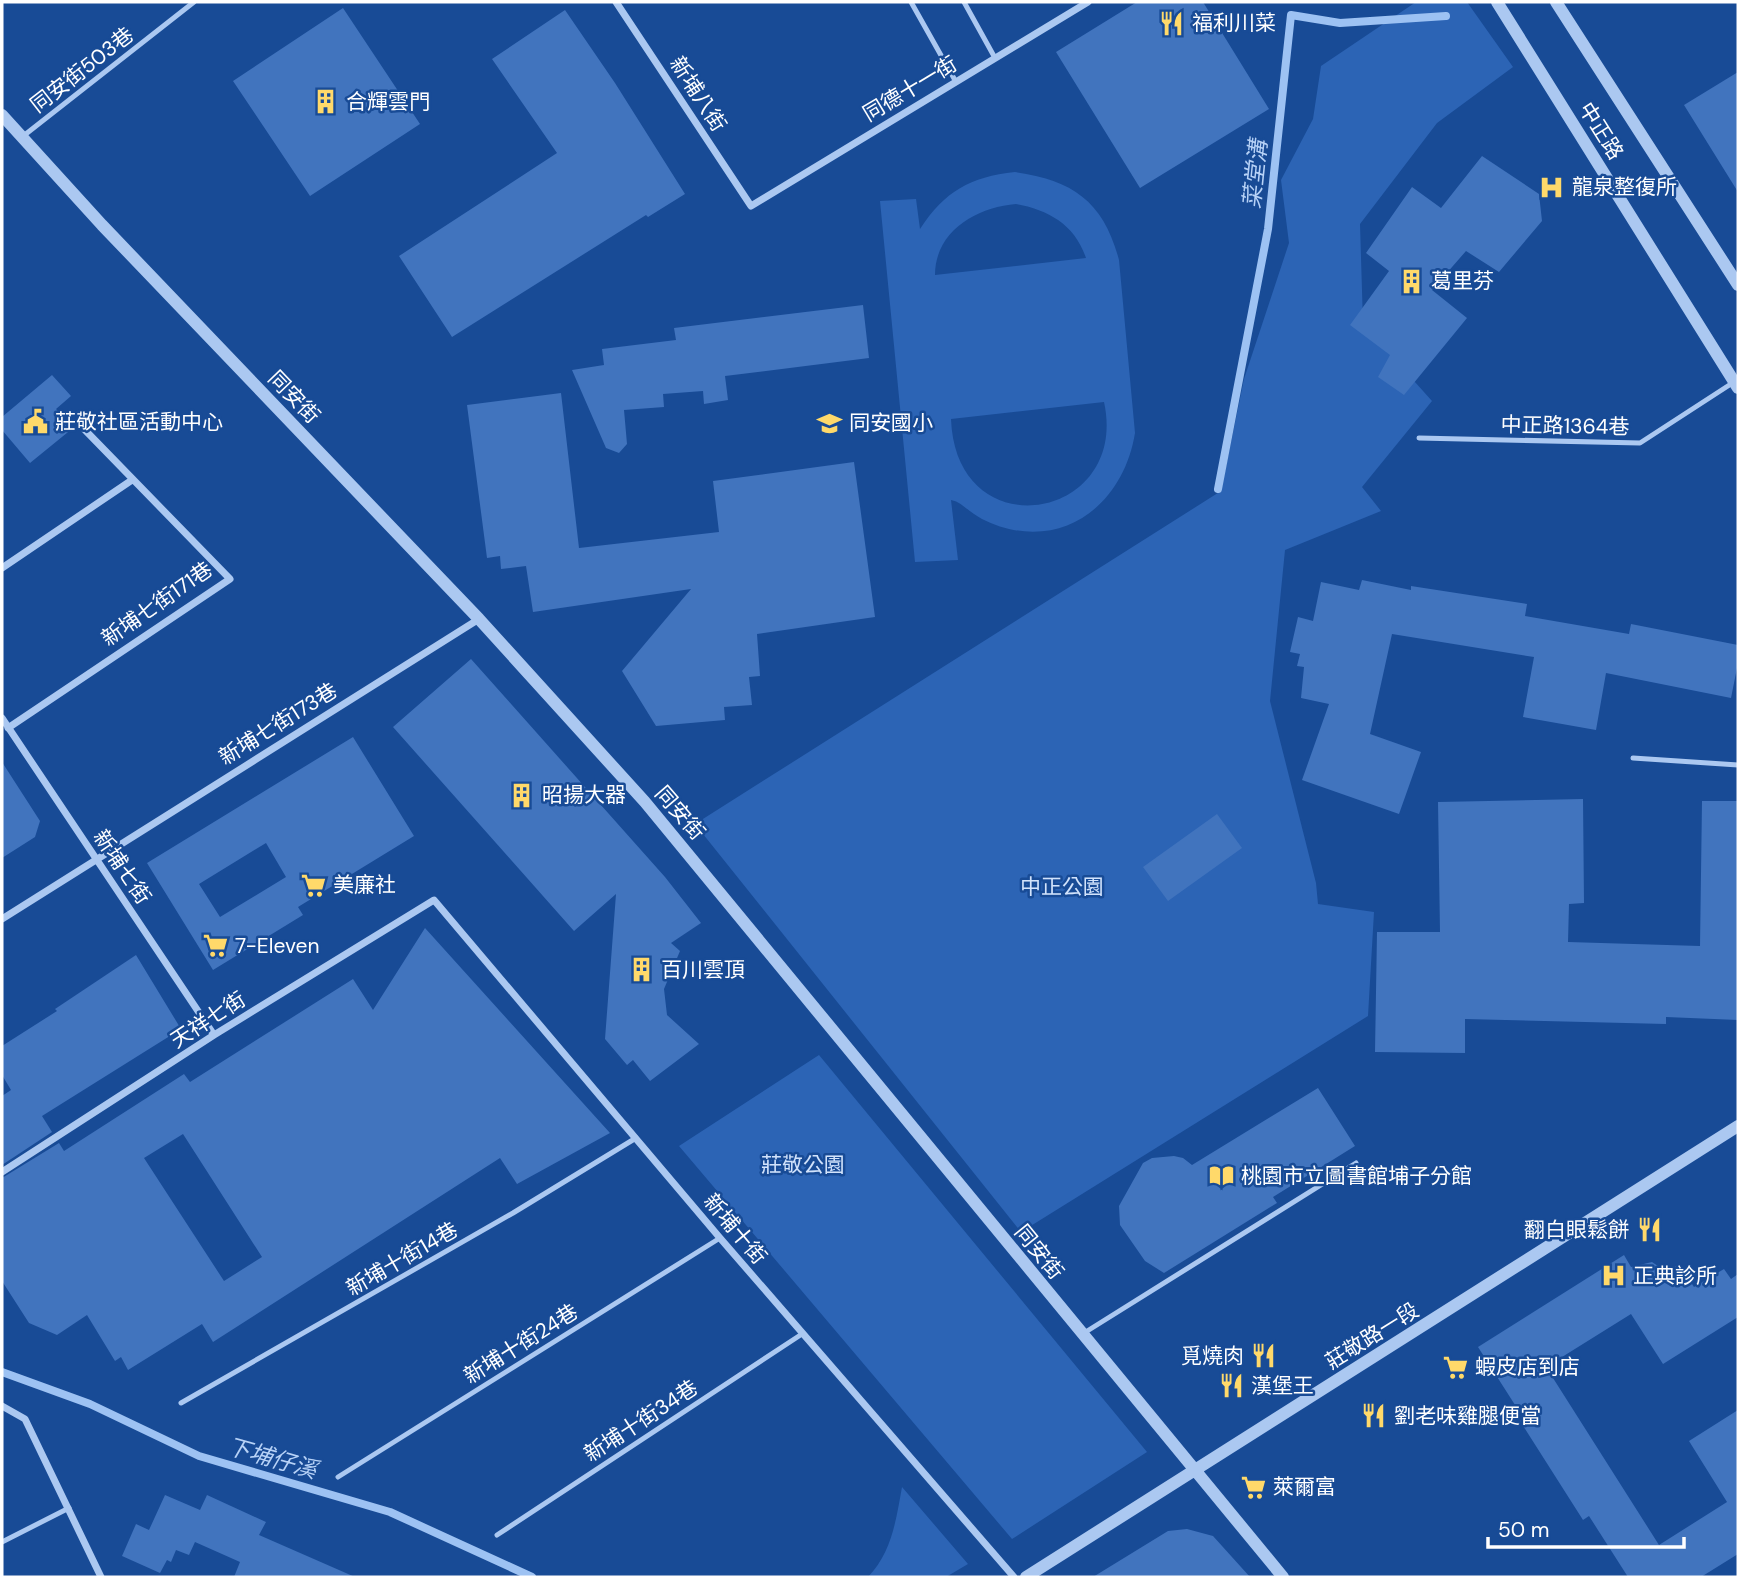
<svg xmlns="http://www.w3.org/2000/svg" width="1740" height="1579" viewBox="0 0 1740 1579" font-family="'DM Sans','Noto Sans TC',sans-serif">
<style>
.green{fill:#2c64b5;fill-rule:evenodd}
.lines{fill:none;stroke-linecap:round;stroke-linejoin:round}
.stream{stroke:#9dc2f3;stroke-width:8}
.building{fill:#4174be;fill-rule:evenodd}
.service{stroke:#abc8f1;stroke-width:5}
.minor{stroke:#abc8f1;stroke-width:7}
.tertiary{stroke:#abc8f1;stroke-width:12}
.labels{text-anchor:middle;dominant-baseline:central;stroke-width:5;stroke-linejoin:round;paint-order:stroke}
.poi-label{font-size:21px;fill:#fff;stroke:#184b96;text-anchor:start}
.street-label{font-size:21px;fill:#fff;stroke:#184b96}
.park-label{font-size:21px;fill:#d2e3fc;stroke:#184b96}
.water-label{font-size:23px;font-style:italic;fill:#b7d2f7;stroke:#184b96}
</style>
<rect width="100%" height="100%" fill="#184b96"/>
<!-- green -->
<path class="green" d="M1416,2H1467L1513,67L1437,123L1360,224L1363,324L1432,401L1362,487L1381,511L1285,550L1270,701L1316,883L1318,904L1374,912L1368,1016L1021,1232L695,824L1221,491L1244,379L1289,243L1281,180L1313,119L1321,66Z
M1015,172C1073,180 1104,202 1119,260L1135,433C1125,496 1075,544 1009,529C997,526 984,521 974,514C966,509 961,502 951,500L958,560L915,562L880,201L916,199L920,229C945,191 970,177 1015,172ZM1016,204C1049,210 1075,225 1086,258L935,275C935,231 977,207 1016,204ZM1104,402C1130,521 956,551 951,419Z
M819,1055L1147,1452L1012,1539L679,1146Z
M902,1487L968,1564L946,1577H868C892,1552 896,1520 902,1487Z"/>
<g class="lines">
<!-- stream -->
<path class="stream" d="M1218,489L1268,229L1291,15L1340,23L1446,16
M2,1372L90,1404L199,1456L390,1512L532,1577"/>
</g>
<!-- building -->
<path class="building" d="M1137,2H1203L1269,109L1140,188L1056,52Z
M343,8L420,124L310,196L233,81Z
M565,10L615,83L685,194L648,217L646,215L452,337L399,256L557,153L492,59Z
M1738,72V192L1684,105Z
M1482,156L1539,194L1542,221L1499,272L1466,251L1432,290L1467,318L1404,395L1378,377L1390,355L1350,325L1389,271L1366,253L1412,187L1441,208Z
M863,305L869,358L725,376L728,400L704,404L703,391L663,394L664,407L624,410L627,444L619,453L606,448L572,370L604,365L602,349L676,340L674,328Z
M52,375L71,396L56,409L73,428L30,463L2,430V417Z
M561,393L579,548L719,532L713,481L854,462L875,617L757,634L760,676L749,677L752,705L724,707L725,720L656,726L622,671L691,589L533,612L526,566L501,569L500,556L487,558L467,405Z
M1362,580L1411,590V586L1527,604L1525,616L1629,634L1631,624L1738,645V663L1731,698L1606,673L1596,730L1523,717L1534,657L1392,634L1370,734L1421,752L1399,814L1302,780L1329,704L1301,698L1304,667L1297,666L1300,654L1290,652L1298,617L1313,621L1321,582L1359,590Z
M471,659L665,877L701,923L671,943L680,951L664,989L667,1015L699,1044L650,1081L633,1060L627,1065L605,1039L616,894L574,931L393,727Z
M353,737L414,836L298,907L303,915L213,970L147,863ZM266,843L286,877L220,917L199,884Z
M2,762L40,821L35,837L2,858Z
M1583,799L1584,903L1569,904L1568,942L1700,946L1702,801H1738V1020L1666,1017V1024L1465,1019V1053L1375,1052L1377,932H1440L1438,802Z
M1217,814L1242,848L1168,901L1143,867Z
M425,928L610,1133L517,1184L500,1158L213,1342L202,1324L128,1370L121,1357L115,1361L87,1315L57,1335L29,1323L2,1281V1178L59,1143L64,1151L184,1074L190,1082L353,979L373,1010ZM183,1134L262,1257L224,1281L144,1158Z
M136,955L181,1029L42,1116L52,1132L2,1165V1096L11,1090L2,1075V1046L57,1011L55,1009Z
M1318,1088L1355,1146L1273,1197L1277,1203L1164,1273L1145,1261L1120,1225L1119,1206L1143,1163L1152,1158L1174,1156L1183,1158L1192,1165Z
M1624,1255L1631,1267L1652,1262L1667,1272L1679,1264L1694,1287L1724,1269L1731,1279L1738,1274V1317L1663,1364L1631,1314L1546,1367L1659,1545L1727,1502L1689,1441L1738,1410V1554L1701,1577H1628L1589,1516L1583,1520L1520,1421L1524,1419L1478,1347Z
M165,1495L200,1510L207,1495L266,1522L259,1535L355,1577H234L240,1562L195,1542L189,1555L176,1550L171,1562L167,1560L160,1573L122,1556L136,1524L149,1530Z
M1187,1529L1213,1536L1250,1577H1093L1168,1531Z"/>
<g class="lines">
<!-- service -->
<path class="service" d="M911,2L956,82
M964,2L995,58
M22,137L194,2
M1419,438L1640,443L1734,382
M1633,758L1738,765
M1084,1333L1356,1163
M181,1403L513,1213L636,1138
M338,1477L720,1238
M497,1535L802,1334
M2,1542L69,1508"/>
<!-- minor -->
<path class="minor" d="M616,2L751,206L1088,2
M2,568L132,480
M2,718L214,1035
M8,728L230,579L85,430
M2,919L479,619
M2,1172L214,1035L434,900L720,1238L1014,1577
M2,1406L25,1419L101,1577"/>
<!-- tertiary -->
<path class="tertiary" d="M1497,2L1738,388
M1556,2L1738,285
M2,115L102,225L479,619L645,802L1283,1577
M1026,1577L1738,1126"/>
</g>
<!-- icons -->
<defs>
<symbol id="restaurant-bare" viewBox="-9 -9 18 18"><path d="M-5-6h1v4h1v-4h1v4h1v-4h1v5L-1.5 .5V6h-2V.5L-5-1ZM5-6V6H3V1.5H1.5Q1.5-4 5-6Z" fill="#ffd96a" stroke="#184b96" stroke-width="2.5" paint-order="stroke"/></symbol>
<symbol id="building-bare" viewBox="-9 -9 18 18"><path d="M-4-6H4V6H1V3H-1V6H-4ZM-2.5-4.3h1.7v1.8h-1.7ZM.8-4.3h1.7v1.8H.8ZM-2.5-1h1.7V.8h-1.7ZM.8-1h1.7V.8H.8Z" fill="#ffd96a" stroke="#184b96" stroke-width="2.5" paint-order="stroke"/></symbol>
<symbol id="hospital-bare" viewBox="-9 -9 18 18"><path d="M-5-5h3v3.5h4V-5h3V5h-3V1.5h-4V5h-3Z" fill="#ffd96a" stroke="#184b96" stroke-width="2.5" paint-order="stroke"/></symbol>
<symbol id="civic-bare" viewBox="-9 -9 18 18"><path d="M-.6-6.5H3V-4.5H.6V-3L4-1V1h2V6H-6V1h2V-1L-.6-3ZM-1.2 2.5V6h2.4V2.5Z" fill="#ffd96a" stroke="#184b96" stroke-width="2.5" paint-order="stroke"/></symbol>
<symbol id="school-bare" viewBox="-9 -9 18 18"><path d="M0-5L7-2L0 1L-7-2ZM-4 1L0 2.5L4 1V4Q0 6-4 4Z" fill="#ffd96a" stroke="#184b96" stroke-width="2.5" paint-order="stroke"/></symbol>
<symbol id="supermarket-bare" viewBox="-9 -9 18 18"><path d="M-6-5.5h2.5l.6 2H6L4.5 2H-2.5L-4.4-4H-6ZM-1.5 3.2a1.3 1.3 0 1 0 .1 0ZM3 3.2a1.3 1.3 0 1 0 .1 0Z" fill="#ffd96a" stroke="#184b96" stroke-width="2.5" paint-order="stroke"/></symbol>
<symbol id="library-bare" viewBox="-9 -9 18 18"><path d="M-6-4Q-3-5.5-.7-3.5V5Q-3 3-6 4ZM6-4Q3-5.5 .7-3.5V5Q3 3 6 4Z" fill="#ffd96a" stroke="#184b96" stroke-width="2.5" paint-order="stroke"/></symbol>
</defs>
<g fill-rule="evenodd">
<use href="#restaurant-bare" x="1154" y="6" width="35" height="35"/>
<use href="#building-bare" x="308" y="84" width="35" height="35"/>
<use href="#hospital-bare" x="1534" y="170" width="35" height="35"/>
<use href="#building-bare" x="1394" y="264" width="35" height="35"/>
<use href="#civic-bare" x="18" y="404" width="35" height="35"/>
<use href="#school-bare" x="812" y="406" width="35" height="35"/>
<use href="#building-bare" x="504" y="778" width="35" height="35"/>
<use href="#supermarket-bare" x="296" y="868" width="35" height="35"/>
<use href="#supermarket-bare" x="198" y="928" width="35" height="35"/>
<use href="#building-bare" x="624" y="952" width="35" height="35"/>
<use href="#library-bare" x="1204" y="1158" width="35" height="35"/>
<use href="#restaurant-bare" x="1632" y="1212" width="35" height="35"/>
<use href="#hospital-bare" x="1596" y="1258" width="35" height="35"/>
<use href="#restaurant-bare" x="1246" y="1338" width="35" height="35"/>
<use href="#supermarket-bare" x="1438" y="1350" width="35" height="35"/>
<use href="#restaurant-bare" x="1214" y="1368" width="35" height="35"/>
<use href="#restaurant-bare" x="1356" y="1398" width="35" height="35"/>
<use href="#supermarket-bare" x="1236" y="1470" width="35" height="35"/>
</g>
<g class="labels">
<!-- poi labels -->
<g class="poi-label">
<text x="1192" y="23">福利川菜</text>
<text x="346" y="102">合輝雲門</text>
<text x="1572" y="187">龍泉整復所</text>
<text x="1431" y="281">葛里芬</text>
<text x="55" y="422">莊敬社區活動中心</text>
<text x="849" y="423">同安國小</text>
<text x="542" y="795">昭揚大器</text>
<text x="333" y="885">美廉社</text>
<text x="235" y="946">7-Eleven</text>
<text x="661" y="970">百川雲頂</text>
<text x="1241" y="1176">桃園市立圖書館埔子分館</text>
<text x="1629" y="1230" text-anchor="end">翻白眼鬆餅</text>
<text x="1633" y="1276">正典診所</text>
<text x="1244" y="1356" text-anchor="end">覓燒肉</text>
<text x="1475" y="1367">蝦皮店到店</text>
<text x="1251" y="1386">漢堡王</text>
<text x="1394" y="1416">劉老味雞腿便當</text>
<text x="1273" y="1487">萊爾富</text>
</g>
<!-- street labels -->
<g class="street-label">
<text transform="translate(82 70) rotate(-38)">同安街503巷</text>
<text transform="translate(910 89) rotate(-31)">同德十一街</text>
<text transform="translate(698 94) rotate(57)">新埔八街</text>
<text transform="translate(1601 131) rotate(58)">中正路</text>
<text transform="translate(294 397) rotate(46)">同安街</text>
<text transform="translate(1565 426) rotate(1)">中正路1364巷</text>
<text transform="translate(157 604) rotate(-35)">新埔七街171巷</text>
<text transform="translate(278 724) rotate(-32)">新埔七街173巷</text>
<text transform="translate(680 813) rotate(49)">同安街</text>
<text transform="translate(122 867) rotate(56)">新埔七街</text>
<text transform="translate(208 1020) rotate(-33)">天祥七街</text>
<text transform="translate(735 1229) rotate(50)">新埔十街</text>
<text transform="translate(1039 1252) rotate(51)">同安街</text>
<text transform="translate(402 1259) rotate(-30)">新埔十街14巷</text>
<text transform="translate(1372 1336) rotate(-32)">莊敬路一段</text>
<text transform="translate(521 1344) rotate(-32)">新埔十街24巷</text>
<text transform="translate(641 1421) rotate(-33)">新埔十街34巷</text>
</g>
<!-- park labels -->
<g class="park-label">
<text x="1062" y="887">中正公園</text>
<text x="803" y="1165">莊敬公園</text>
</g>
<!-- water labels -->
<g class="water-label">
<text transform="translate(1255 174) rotate(-84)">菜堂溝</text>
<text transform="translate(272 1458) rotate(16)">下埔仔溪</text>
</g>
</g>
<!-- border -->
<rect width="1740" height="1579" fill="none" stroke="#ffffff" stroke-width="7"/>
<!-- scale -->
<path d="M1488 1537v10h196v-10" fill="none" stroke="#ffffff" stroke-width="3.5"/>
<text x="1498" y="1537" font-size="21" fill="#ffffff" stroke="#184b96" stroke-width="5" paint-order="stroke">50 m</text>
</svg>
